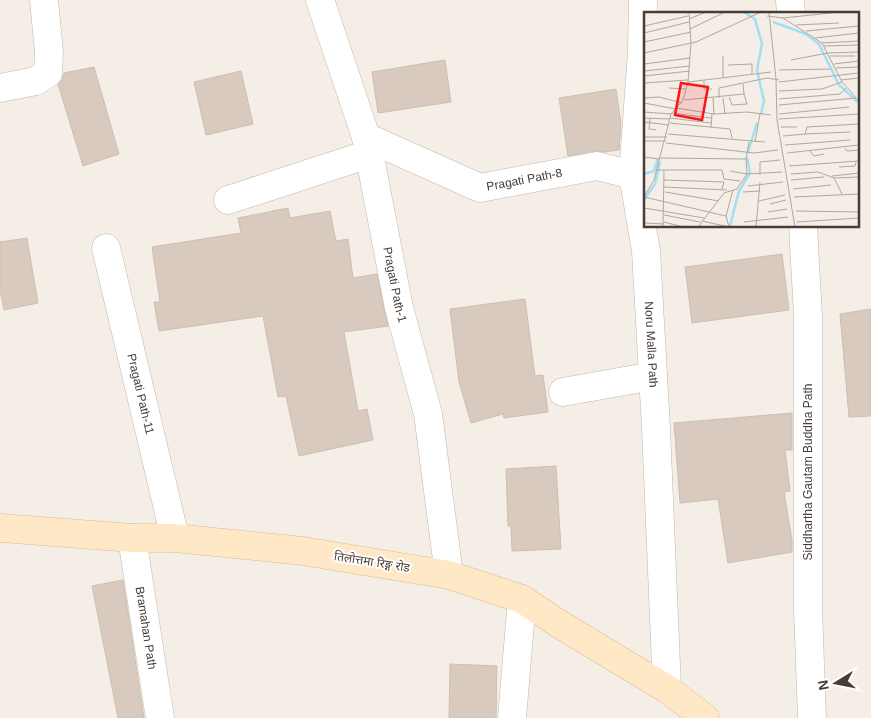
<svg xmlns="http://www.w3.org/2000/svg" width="871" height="718" viewBox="0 0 871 718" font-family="Arial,'Noto Sans Devanagari',sans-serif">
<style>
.building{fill:#d8cabf;stroke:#d0beaf}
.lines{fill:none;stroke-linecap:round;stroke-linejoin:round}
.street-casing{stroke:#c2b7ac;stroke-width:29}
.secondary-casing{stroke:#d7bc98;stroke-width:29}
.street{stroke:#fff;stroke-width:28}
.secondary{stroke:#ffe8c6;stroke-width:28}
.labels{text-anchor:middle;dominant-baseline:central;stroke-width:4;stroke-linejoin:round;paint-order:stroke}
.street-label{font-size:12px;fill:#473d36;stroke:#fff}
.inset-river{fill:none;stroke:#a3def1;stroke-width:2.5}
.inset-road{fill:none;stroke:#afa7a0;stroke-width:1}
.view{fill:#fb1619;fill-opacity:0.15;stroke:#fb1619;stroke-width:2.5}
.inset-edge{fill:none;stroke:#473d36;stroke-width:2.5}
</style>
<rect width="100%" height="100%" fill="#f4eee7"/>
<!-- building -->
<path class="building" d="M445,60L451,102L378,113L372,72Z
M94,67L119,154L83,166L58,84L62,80L64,73Z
M241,71L253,124L206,135L194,82Z
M616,89L621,124L619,150L605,152L594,151L568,156L559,98Z
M288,208L290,218L330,211L336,241L348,239L353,278L377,274L388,326L344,332L358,411L367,409L373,440L299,456L286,396L278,397L263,316L159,331L154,302H160L152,247L241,233L238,218Z
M27,238L38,303L4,310L0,290V242Z
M782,254L789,310L692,323L685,267Z
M525,299L535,376L543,375L548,412L504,418L503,414L471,423L459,382L450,309Z
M871,309V416L849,417L840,314Z
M792,413V450H785L790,491L784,492L792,540V552L728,563L718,499L680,503L674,423Z
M556,466L561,549L512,551L511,526H508L506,469Z
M123,580L144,718H118L92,586Z
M450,664L497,666L496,718H449Z"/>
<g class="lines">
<defs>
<g id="street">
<path id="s1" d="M320,0L366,137L399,308L428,414L449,575"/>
<path id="s2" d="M643,0L642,52L633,175L646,251L656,428L667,689"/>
<path d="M790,0L791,14"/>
<path d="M0,88L36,81L48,73L49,52L44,0"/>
<path id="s3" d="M366,137L480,188L597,166L633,175"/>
<path d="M228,200L369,154"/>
<path d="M803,226L808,316V609L812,718"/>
<path id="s4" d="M106,248L175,538"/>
<path d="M563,392L653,376"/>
<path id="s5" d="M132,538L160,718"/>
<path d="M512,718L522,599"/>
</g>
<path id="secondary" d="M0,528L132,538H175L303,551L449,575L522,599L556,622L667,689L705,718"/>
</defs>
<!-- street casing -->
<use href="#street" class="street-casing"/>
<!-- secondary casing -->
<use href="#secondary" class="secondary-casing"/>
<!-- street -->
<use href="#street" class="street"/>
<!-- secondary -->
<use href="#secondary" class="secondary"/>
</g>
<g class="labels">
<!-- street labels -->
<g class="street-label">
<text stroke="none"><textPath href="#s3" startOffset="170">Pragati Path-8</textPath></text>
<text stroke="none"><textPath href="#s1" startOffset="295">Pragati Path-1</textPath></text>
<text stroke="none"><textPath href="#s2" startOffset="346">Noru Malla Path</textPath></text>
<text stroke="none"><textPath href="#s4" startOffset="150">Pragati Path-11</textPath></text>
<text transform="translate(808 472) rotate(-90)">Siddhartha Gautam Buddha Path</text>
<text transform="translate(372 562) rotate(9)">तिलोत्तमा रिङ्ग रोड</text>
<text stroke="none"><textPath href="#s5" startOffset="91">Bramahan Path</textPath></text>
</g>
</g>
<!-- overview -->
<g transform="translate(644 12)">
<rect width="215" height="215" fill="#f4eee7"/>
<path class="inset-river" d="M100,0L111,7L118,32L113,58L120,89L117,102M129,10L162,22L175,32L195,73L215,91M104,140L113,111M0,162L10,159L14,147M0,188L11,172L16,150M86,214L95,179L106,161L103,145"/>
<path class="inset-road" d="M125,0L132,67L133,108L151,215M123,4L139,6L196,0M139,6L178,31L198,70L215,89M45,7L62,0M152,13L195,11M0,14L44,4M46,17L81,0M162,19L215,14M0,21L45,10M171,26L215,21M0,30L47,20M178,31L215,29M180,34L215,33M0,41L52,30L117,0M186,44H211M147,48L184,41L215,40M0,52L46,46M190,52L215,49M84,53L108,52V62M192,56L215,55M135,58L187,57M0,59L46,54M0,64L46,59M79,65V44M197,68L215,66M60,69V77H68M44,70L127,60M135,70L215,61M0,71L44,68M25,76L42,77M135,79L178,77L198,70M85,85L88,93L103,92L100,82M0,86L15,85L38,91M69,86L70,102M75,86V76L123,66L135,68M79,86L81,102M135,87L196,82L202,76M40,88L100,82L99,72M0,91L32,97M135,93L212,86M33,96L70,102L103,100L127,103M0,100L27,102M28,101L67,106M135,102L205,95M0,106L26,107M6,106L5,117L12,118M26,106L67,111M135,107L215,102M0,110L25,113M26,111L86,117L88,126M137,115H153M67,116L68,101M24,122L121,130M161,122L206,120M139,124L161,122L163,115L215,112M0,125H23M0,129H22M111,130L116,102M22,131L110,141L134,138M141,133L206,128M201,136L203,139L215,138M166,139L170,144L180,142M143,141L215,133M0,145L15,147M16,146L102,147L103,162L86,159M102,147L105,130M145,154L215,149M195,155L211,154L212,150M13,158H78L80,167M147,162L174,160L190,166L215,165M116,163V150L136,148M188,164L215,161M190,166L198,182M80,167L96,169M20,168L80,170L78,177M147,168L180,165M104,174L139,170M20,175L83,178M149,177L187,173M21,180L75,189M99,180L116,179M0,185L10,168L27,102L39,88L44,70L47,31L45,0M0,185L82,204M150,185L215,182M115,189L141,183M126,192L142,188M0,196L60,206M152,199L215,200M124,200L143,197M20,203L56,210M58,209L85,215M20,210L39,215M100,210L144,205M153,210L215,206M0,211L20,212M19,215L20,159M54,215L80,181L93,177L103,162L138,160M85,215L82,204L89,178M112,215L116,170"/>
<path class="view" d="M37,71L64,75L58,108L31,103Z"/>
<rect width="215" height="215" class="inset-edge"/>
</g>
<!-- north arrow -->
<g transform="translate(836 683) rotate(260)" stroke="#ffffff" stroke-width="4" paint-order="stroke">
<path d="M0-4L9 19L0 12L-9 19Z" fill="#473d36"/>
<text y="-8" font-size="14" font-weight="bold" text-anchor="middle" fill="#473d36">N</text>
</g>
</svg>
